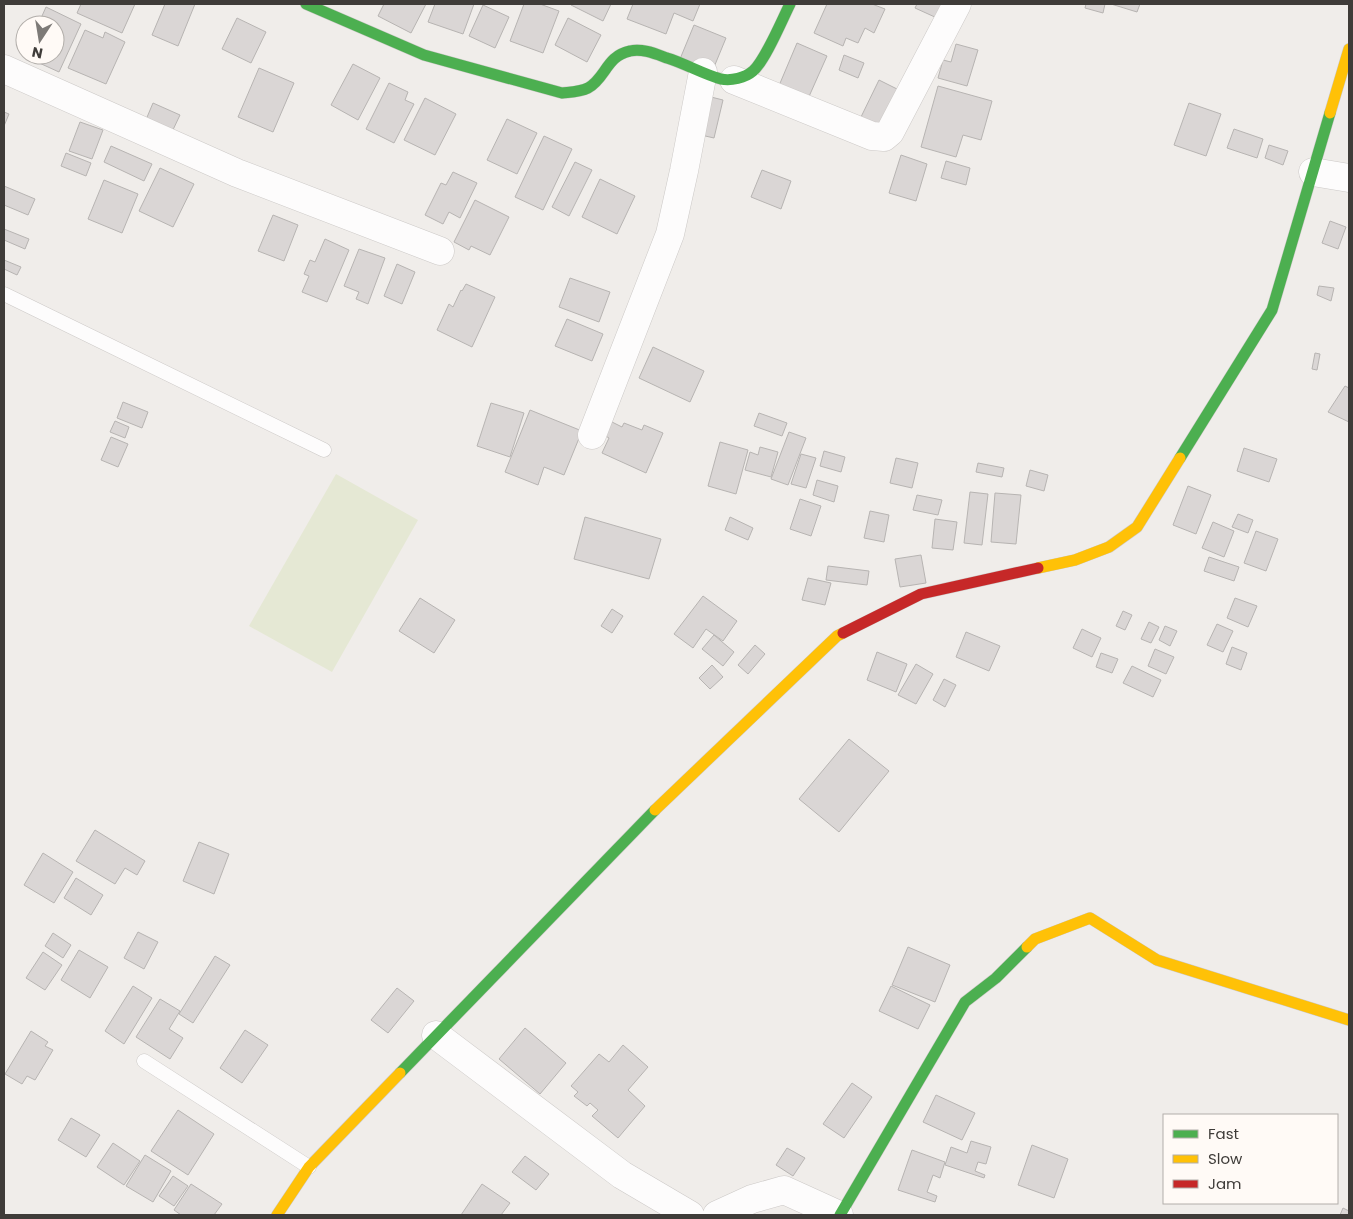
<svg xmlns="http://www.w3.org/2000/svg" width="1353" height="1219" viewBox="0 0 1353 1219" font-family="Poppins,sans-serif">
<style>
.green{fill:#e5e8d4}
.building{fill:#dad6d5;stroke:#b7b4b2}
.lines{fill:none;stroke-linecap:round;stroke-linejoin:round}
.lane-casing{stroke:#ccc9c7;stroke-width:15}
.street-casing{stroke:#ccc9c7;stroke-width:29}
.fast-casing{stroke:#ccc9c7;stroke-width:12}
.slow-casing{stroke:#ccc9c7;stroke-width:12}
.jam-casing{stroke:#ccc9c7;stroke-width:12}
.lane{stroke:#fdfcfc;stroke-width:14}
.street{stroke:#fdfcfc;stroke-width:28}
.fast{stroke:#4caf50;stroke-width:11}
.slow{stroke:#ffc107;stroke-width:11}
.jam{stroke:#c62828;stroke-width:11}
</style>
<rect width="100%" height="100%" fill="#f0edea"/>
<!-- green -->
<path class="green" d="M336,474L418,520L332,672L249,626Z"/>
<!-- building -->
<path class="building" d="M81,4H135L122,33L77,13Z
M165,4H195L178,46L152,35Z
M384,4H426L411,33L378,16Z
M435,4H474L463,34L428,22Z
M524,4H540L559,11L543,53L510,41Z
M572,4H611L603,21L571,5Z
M633,4H700L693,21L674,13L666,34L627,19Z
M827,4H872L885,9L874,33L865,28L858,43L846,38L843,46L814,33Z
M917,4H944L937,18L915,8Z
M1086,4H1105L1103,13L1085,8Z
M1111,4H1140L1137,12Z
M483,5L509,17L495,48L469,36Z
M46,7L81,24L59,72L24,56L25,53V55H55V25H38Z
M237,18L266,32L251,63L222,49Z
M568,18L601,35L587,62L555,45Z
M694,25L726,38L712,72L680,59Z
M85,30L103,38L105,32L125,42L106,84L68,68Z
M797,43L827,56L807,101L778,88Z
M956,44L978,50L967,86L938,78L943,60L951,62Z
M844,55L864,63L858,78L839,70Z
M353,64L380,78L358,120L331,105Z
M259,68L294,83L273,132L238,117Z
M879,80L899,90L879,129L860,119Z
M389,83L408,92L405,100L414,104L394,143L366,129Z
M938,86L992,101L981,140L963,135L956,157L921,147Z
M711,97L723,100L714,138L701,135Z
M425,98L456,114L435,155L404,140Z
M153,103L180,115L171,134L145,122Z
M1189,103L1221,114L1206,156L1174,145Z
M4,112L9,114L4,126Z
M507,119L537,133L517,174L487,160Z
M80,122L103,130L92,159L69,151Z
M1234,129L1263,139L1257,158L1227,148Z
M544,136L572,149L543,210L515,197Z
M1269,145L1288,151L1283,165L1265,158Z
M111,146L152,164L144,181L104,162Z
M66,153L91,163L86,176L61,166Z
M901,155L927,164L916,201L889,193Z
M946,161L970,168L966,185L941,178Z
M575,162L592,170L569,216L552,207Z
M160,168L194,184L173,227L139,211Z
M762,170L791,181L781,209L751,197Z
M453,172L477,183L460,218L449,212L443,224L425,215L441,183L446,185Z
M600,179L635,196L617,234L582,217Z
M104,180L138,194L122,233L88,219Z
M4,186L35,199L28,215L4,205Z
M475,200L509,217L490,255L471,246L469,250L454,242Z
M273,215L298,225L284,261L258,251Z
M1330,221L1346,227L1338,249L1322,243Z
M4,229L29,239L25,249L4,240Z
M325,239L349,250L327,302L302,292L309,276L304,274L310,260L315,262Z
M359,249L385,258L368,304L356,299L359,292L344,286Z
M4,260L21,267L17,275L4,269Z
M397,264L415,272L402,304L384,296Z
M570,278L610,292L599,322L559,307Z
M466,284L495,297L472,347L437,330L449,304L453,307L461,290L462,291Z
M1319,286L1334,288L1331,301L1317,295Z
M567,319L603,334L592,361L555,346Z
M653,347L704,371L690,402L639,378Z
M1315,353L1320,354L1317,370L1312,369Z
M1345,386L1349,388V422L1328,412Z
M123,402L148,412L142,428L117,418Z
M491,403L524,413L510,457L477,446Z
M530,410L582,431L564,475L544,467L538,485L505,472Z
M759,413L787,423L782,436L754,426Z
M115,421L129,427L125,438L110,432Z
M610,421L622,427L624,423L642,430L644,425L663,433L646,473L602,453L609,438L604,435Z
M789,432L806,438L788,485L771,479Z
M111,437L128,444L118,467L101,460Z
M720,442L748,450L736,494L708,486Z
M760,447L778,452L771,477L745,470L750,452L758,455Z
M1244,448L1277,459L1269,482L1237,471Z
M824,451L845,457L841,472L820,466Z
M801,454L816,458L806,488L791,484Z
M896,458L918,463L912,488L890,483Z
M978,463L1004,468L1002,477L976,472Z
M1030,470L1048,475L1044,491L1026,486Z
M817,480L838,486L834,502L813,495Z
M1188,486L1211,495L1196,534L1173,525Z
M970,492L988,494L982,545L964,543Z
M995,493L1021,495L1016,544L991,542Z
M917,495L942,500L938,515L913,510Z
M800,499L821,506L811,536L790,529Z
M870,511L889,515L884,542L864,538Z
M1238,514L1253,520L1248,533L1232,527Z
M585,517L661,539L649,579L574,559Z
M730,517L753,528L748,540L725,530Z
M935,519L957,522L953,550L932,548Z
M1213,522L1234,531L1224,557L1202,548Z
M1256,531L1278,539L1266,571L1244,563Z
M921,555L926,583L900,587L895,559Z
M1209,557L1239,567L1234,581L1204,571Z
M828,566L869,571L867,585L826,580Z
M808,578L831,583L825,605L802,600Z
M703,596L737,621L723,641L706,629L693,648L674,634Z
M420,598L455,620L434,653L399,631Z
M1235,598L1257,606L1248,627L1227,618Z
M612,609L623,616L612,633L601,626Z
M1123,611L1132,615L1125,630L1116,626Z
M1149,622L1159,627L1151,643L1141,639Z
M1217,624L1233,631L1223,652L1207,645Z
M1165,626L1177,631L1170,646L1159,640Z
M1082,629L1101,638L1092,657L1073,648Z
M966,632L1000,646L989,671L956,657Z
M714,635L734,652L723,666L702,649Z
M755,645L765,654L748,674L738,665Z
M1232,647L1247,653L1241,670L1226,664Z
M1155,649L1174,657L1166,674L1148,666Z
M877,652L907,664L896,692L867,680Z
M1101,653L1118,659L1112,673L1096,667Z
M916,664L933,674L916,704L898,695Z
M712,665L723,677L710,689L699,678Z
M1132,666L1161,680L1153,697L1123,683Z
M944,679L956,685L945,707L933,700Z
M849,739L889,771L839,832L799,799Z
M95,830L145,861L137,875L125,868L115,884L76,861Z
M199,842L229,854L214,894L183,881Z
M43,853L73,872L54,903L24,885Z
M76,878L103,895L91,915L64,898Z
M138,932L158,942L144,969L124,958Z
M53,933L71,945L63,958L45,946Z
M908,947L950,965L935,1002L892,985Z
M79,950L108,967L90,998L61,980Z
M43,952L62,965L45,990L26,978Z
M215,956L230,965L193,1023L179,1014Z
M133,986L152,998L124,1044L105,1031Z
M891,986L930,1005L918,1029L879,1011Z
M397,988L414,1001L388,1033L371,1020Z
M160,999L180,1011L169,1029L183,1038L170,1059L136,1037Z
M525,1028L566,1063L540,1094L499,1059Z
M245,1030L268,1045L242,1083L220,1068Z
M31,1031L48,1042L45,1046L53,1050L35,1080L27,1076L22,1084L5,1074Z
M623,1045L648,1067L628,1090L645,1106L618,1138L592,1116L598,1110L590,1103L587,1106L574,1096L578,1092L571,1086L599,1054L609,1062Z
M852,1083L872,1097L844,1138L823,1124Z
M936,1095L975,1113L962,1140L923,1122Z
M178,1110L214,1134L188,1175L151,1151Z
M71,1118L100,1135L86,1157L58,1140Z
M971,1141L991,1147L986,1164L978,1162L975,1171L985,1175L984,1178L945,1165L951,1147L967,1153Z
M113,1143L140,1161L124,1185L97,1167Z
M1032,1145L1068,1159L1054,1198L1018,1185Z
M787,1148L805,1158L793,1176L776,1165Z
M912,1150L945,1162L940,1178L933,1175L927,1192L937,1196L935,1202L898,1190Z
M145,1155L171,1171L153,1202L126,1186Z
M525,1156L549,1174L536,1190L512,1172Z
M173,1176L188,1186L174,1206L159,1196Z
M191,1184L222,1204L214,1215H181L174,1210Z
M482,1184L510,1203L501,1215H461Z
M1343,1208L1349,1211V1215H1340Z"/>
<g class="lines">
<defs>
<path id="lane" d="M4,294L324,450
M144,1061L309,1167"/>
<path id="street" d="M4,69L237,173L440,251
M734,80L872,136L884,137L890,132L957,4
M1313,172L1349,178
M592,435L670,234L684,171L703,72
M436,1035L622,1175L690,1215
M717,1215L752,1199L784,1190L839,1215"/>
<path id="fast" d="M306,4L424,55L562,93C571,92 580,92 588,88C606,78 606,56 630,51C642,48 656,54 667,58C684,63 705,75 721,79C731,81 745,78 753,71C765,61 782,20 790,4
M1180,458L1272,310L1330,113
M400,1073L655,810
M840,1215L965,1002L996,978L1027,947"/>
<path id="slow" d="M1330,113L1349,49
M1038,568L1075,560L1109,547L1137,527L1180,458
M655,810L837,636L843,633
M1027,947L1035,939L1090,918L1157,960L1349,1020
M277,1215L309,1167L400,1073"/>
<path id="jam" d="M843,633L921,594L1038,568"/>
</defs>
<!-- lane casing -->
<use href="#lane" class="lane-casing"/>
<!-- street casing -->
<use href="#street" class="street-casing"/>
<!-- fast casing -->
<use href="#fast" class="fast-casing"/>
<!-- slow casing -->
<use href="#slow" class="slow-casing"/>
<!-- jam casing -->
<use href="#jam" class="jam-casing"/>
<!-- lane -->
<use href="#lane" class="lane"/>
<!-- street -->
<use href="#street" class="street"/>
<!-- fast -->
<use href="#fast" class="fast"/>
<!-- slow -->
<use href="#slow" class="slow"/>
<!-- jam -->
<use href="#jam" class="jam"/>
</g>
<!-- border -->
<rect width="1353" height="1219" fill="none" stroke="#3f3c39" stroke-width="10"/>
<!-- legend -->
<rect x="1163" y="1114" width="175" height="90" fill="#fffaf6" stroke="#b2aeaa"/>
<rect x="1173" y="1130" width="25" height="8" fill="#4caf50" stroke="#b2aeaa"/>
<text x="1208" y="1139" font-size="15" fill="#3f3c39">Fast</text>
<rect x="1173" y="1155" width="25" height="8" fill="#ffc107" stroke="#b2aeaa"/>
<text x="1208" y="1164" font-size="15" fill="#3f3c39">Slow</text>
<rect x="1173" y="1180" width="25" height="8" fill="#c62828" stroke="#b2aeaa"/>
<text x="1208" y="1189" font-size="15" fill="#3f3c39">Jam</text>
<!-- north arrow -->
<g transform="translate(40 40) rotate(192)"><circle r="24" fill="#fffaf6" stroke="#b2aeaa"/>
<path d="M0-4L9 19L0 12L-9 19Z" fill="#7d7a77"/>
<text y="-8" font-size="14" font-weight="bold" text-anchor="middle" fill="#3f3c39">N</text>
</g>
</svg>
